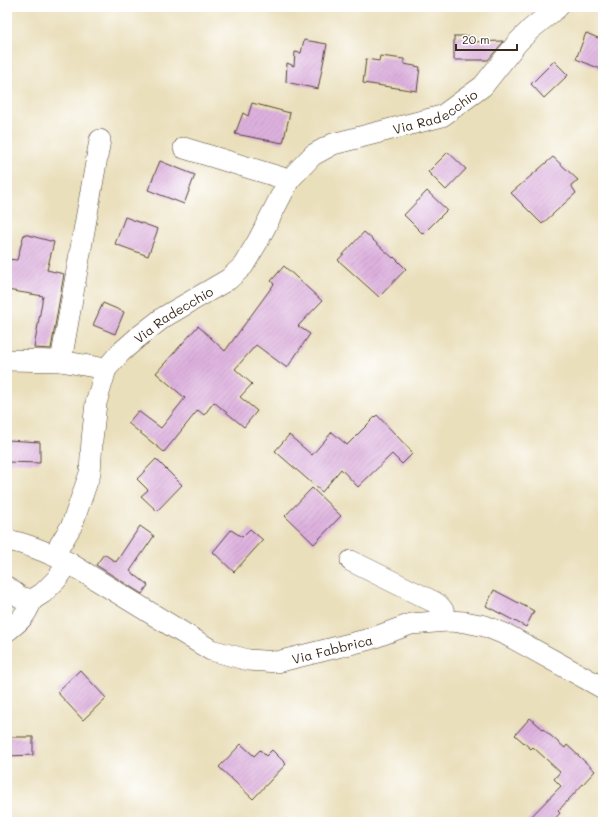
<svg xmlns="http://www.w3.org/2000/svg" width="610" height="829" viewBox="0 0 610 829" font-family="Mali,sans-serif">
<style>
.building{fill:url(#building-hatch)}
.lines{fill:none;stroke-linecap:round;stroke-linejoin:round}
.minor-casing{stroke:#554536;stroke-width:22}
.minor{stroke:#fff;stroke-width:21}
.labels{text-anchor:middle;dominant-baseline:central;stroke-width:3;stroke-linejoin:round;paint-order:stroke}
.street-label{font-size:13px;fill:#3b2a1e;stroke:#fff}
</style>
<defs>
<pattern id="building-hatch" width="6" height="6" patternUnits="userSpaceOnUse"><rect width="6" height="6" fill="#ddb1de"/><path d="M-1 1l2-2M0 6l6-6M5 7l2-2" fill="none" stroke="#bf98be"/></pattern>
</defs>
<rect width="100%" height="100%" fill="#fff"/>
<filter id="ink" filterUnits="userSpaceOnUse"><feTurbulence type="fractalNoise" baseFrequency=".025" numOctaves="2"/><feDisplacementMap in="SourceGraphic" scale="8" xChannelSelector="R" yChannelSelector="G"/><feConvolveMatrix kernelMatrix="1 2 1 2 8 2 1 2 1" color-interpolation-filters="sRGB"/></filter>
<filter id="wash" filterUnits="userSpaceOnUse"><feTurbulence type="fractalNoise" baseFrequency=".012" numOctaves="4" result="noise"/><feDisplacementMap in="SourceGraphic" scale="16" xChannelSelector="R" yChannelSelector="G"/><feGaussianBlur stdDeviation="0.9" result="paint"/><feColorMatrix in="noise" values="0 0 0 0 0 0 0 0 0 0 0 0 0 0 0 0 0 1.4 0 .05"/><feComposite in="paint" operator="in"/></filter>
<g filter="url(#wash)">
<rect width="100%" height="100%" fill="#eadfbb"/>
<g id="blocks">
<!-- building -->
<path class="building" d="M586,33L603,40V70L576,59Z
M454,36H470V42L503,41V42L488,60H454Z
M304,40L327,44L318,89L286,82L287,63L294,66L295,52L301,53Z
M380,56L404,59V64L420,67L417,91L363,83L366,59L379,61Z
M554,61L568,75L544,98L531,84Z
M252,103L290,113L283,143L235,134L243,113L248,116Z
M448,152L466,169L446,190L428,172Z
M553,157L578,180L571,185L576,193L542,224L511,193Z
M160,161L195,175L184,204L148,190Z
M427,191L447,210L423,234L404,215Z
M125,217L158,229L148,256L115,244Z
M364,232L393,258L394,257L406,269L379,297L338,260Z
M24,234L54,242L47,270L64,274L51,349L34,348L43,296L7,290V259L17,260Z
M284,266L322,301L298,326L310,334L287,368L256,345L235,369L252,384L240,397L257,411L244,427L214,402L204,415L198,410L164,452L128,423L138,411L161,428L185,398L156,373L198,326L225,351L274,284L271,281Z
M103,303L124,312L115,334L93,325Z
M377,415L413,453L402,464L392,454L358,487L341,469L322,492L275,451L289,435L312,455L332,432L347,445Z
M7,440L40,442V463L7,462Z
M156,459L182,485L157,511L141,496L148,490L137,479Z
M312,488L341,516L314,544L285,516Z
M140,526L154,536L130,571L148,585L142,594L96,565L104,554L116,562Z
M250,529L263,540L234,572L213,552L231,530L242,537Z
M494,590L534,611L526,627L486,606Z
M80,670L106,698L83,720L57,692Z
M530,718L565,748L567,745L595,771L558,811L560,813L552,822H526L561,786L554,779L560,772L533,747L531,749L515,735Z
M7,737H33V755L7,756Z
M241,744L254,756L260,750L266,756L272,750L286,764L253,799L219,767Z"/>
</g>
</g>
<g filter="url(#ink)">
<use href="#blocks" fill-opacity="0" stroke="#554536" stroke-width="1"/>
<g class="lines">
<defs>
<g id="minor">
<path d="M184,148L289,180"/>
<path d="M7,360L61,361L106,369"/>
<path d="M61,361L100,140"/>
<path id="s1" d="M7,540C29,544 49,553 69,563L211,650L248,660L277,662L370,639L411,624L447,621L465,622L485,626L507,635L603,688"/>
<path id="s2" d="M54,555L72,525L90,473L92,440L96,403L106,369L120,353L137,338L164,317L229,279L243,266L258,241L289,180L313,155L333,144L442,116L483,86L517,43L531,29L558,7"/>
<path d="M351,561L434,602C442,607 445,612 447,621"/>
<path d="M7,587L20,597L32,600L43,593L56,580L69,563"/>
<path d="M7,631C21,620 25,617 32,600"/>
</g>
</defs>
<!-- minor casing -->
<use href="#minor" class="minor-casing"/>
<!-- minor -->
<use href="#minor" class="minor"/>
</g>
</g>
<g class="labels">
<!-- street labels -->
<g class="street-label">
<text stroke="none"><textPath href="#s2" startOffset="631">Via Radecchio</textPath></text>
<text stroke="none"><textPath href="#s2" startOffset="283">Via Radecchio</textPath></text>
<text stroke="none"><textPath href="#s1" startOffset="357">Via Fabbrica</textPath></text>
</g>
</g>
<!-- margin -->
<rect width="610" height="829" fill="none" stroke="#fff" stroke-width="24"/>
<!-- scale -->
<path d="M456 44v6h61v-6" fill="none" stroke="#3b2a1e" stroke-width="2"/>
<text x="462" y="44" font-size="12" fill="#3b2a1e" stroke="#ffffff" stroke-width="3" paint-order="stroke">20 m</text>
</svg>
